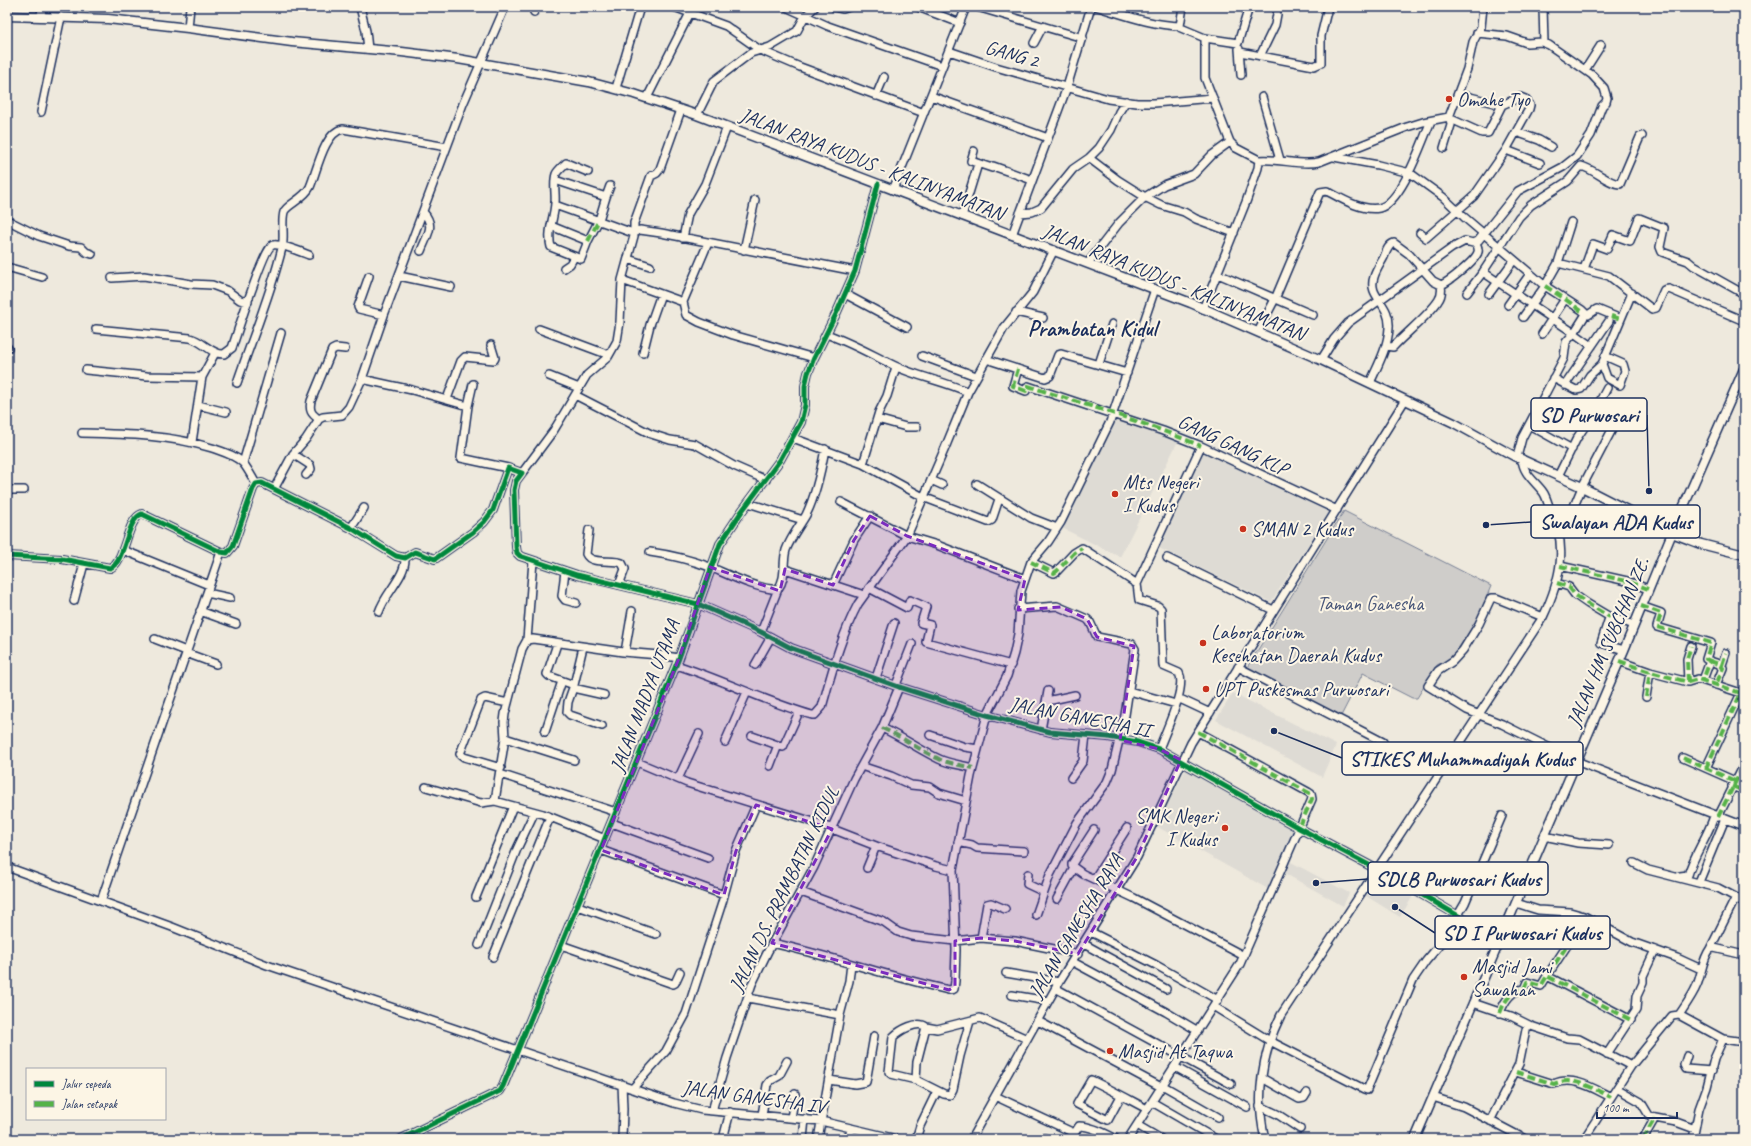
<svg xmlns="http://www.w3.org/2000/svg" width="1751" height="1146" viewBox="0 0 1751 1146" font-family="Caveat,sans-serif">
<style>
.built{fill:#dedbd4}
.green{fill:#cfcdca;stroke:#757e94}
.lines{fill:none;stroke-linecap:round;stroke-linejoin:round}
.minor-casing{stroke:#1b2f5e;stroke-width:10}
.major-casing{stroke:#1b2f5e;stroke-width:11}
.minor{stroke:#fcf5e5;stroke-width:7}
.major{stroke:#fcf5e5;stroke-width:8}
.quiet{stroke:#55b248;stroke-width:4;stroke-dasharray:8 4;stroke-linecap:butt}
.cycleway-casing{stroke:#fcf5e5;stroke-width:8}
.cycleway{stroke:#00873e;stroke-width:5}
.marked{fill:#7b2cbf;fill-opacity:0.2;stroke:#7b2cbf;stroke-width:3;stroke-dasharray:8 5;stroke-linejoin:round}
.poi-dot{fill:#c8321e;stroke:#fcf5e5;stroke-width:1.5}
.labels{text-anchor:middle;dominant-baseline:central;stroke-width:4;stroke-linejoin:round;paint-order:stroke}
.street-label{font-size:20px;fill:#1b2f5e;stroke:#fcf5e5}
.poi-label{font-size:20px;fill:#1b2f5e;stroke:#fcf5e5;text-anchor:start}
.park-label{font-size:20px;fill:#485679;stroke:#fcf5e5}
.quarter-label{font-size:22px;font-weight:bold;fill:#1b2f5e;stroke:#fcf5e5}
.leader{fill:none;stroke:#1b2f5e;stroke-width:1.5}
.callout-dot{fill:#1b2f5e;stroke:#fcf5e5;stroke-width:1.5}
.callout{fill:#fcf5e5;stroke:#1b2f5e;stroke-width:1.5}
.callout-label{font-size:21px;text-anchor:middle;font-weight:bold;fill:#1b2f5e}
</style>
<rect width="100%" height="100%" fill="#eee9dd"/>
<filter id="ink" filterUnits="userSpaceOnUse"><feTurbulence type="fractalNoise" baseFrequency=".025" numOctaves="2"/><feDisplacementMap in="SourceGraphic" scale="8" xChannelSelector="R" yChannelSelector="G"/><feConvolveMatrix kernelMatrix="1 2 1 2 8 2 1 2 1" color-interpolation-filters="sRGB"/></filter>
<g filter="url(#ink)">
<!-- built -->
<path class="built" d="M1117,415L1179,439L1120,557L1062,528Z
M1201,448L1331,509L1271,602L1159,548Z
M1233,693L1336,745L1322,777L1216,720Z
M1187,767L1294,829L1268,889L1156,826Z
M1289,861L1349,893L1343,906L1284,873Z
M1378,876L1413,896L1400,917L1366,896Z"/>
<!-- green -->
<path class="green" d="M1344,511L1491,586L1478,618L1452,658L1437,665L1417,698H1412L1363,673L1341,716L1339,717L1246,669Z"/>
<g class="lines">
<defs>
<path id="minor" d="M360,7L366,31L368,49
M674,7L726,26L760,50L800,67L924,113
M786,7L828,26L942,66
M834,7L843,9L849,7
M918,7L960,23
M977,7L1083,38
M1098,7C1125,15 1151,25 1180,26
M1183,7L1180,26L1181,28L1205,38V78L1230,142L1236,148L1259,160L1258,168L1246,202L1203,309
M1543,7L1544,43
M534,12L537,7
M41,17L42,7
M188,28L190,7
M1205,38L1238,43L1249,7
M1034,43L1043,26
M1239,49L1241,75
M949,51L996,67L1108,99L1137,103H1154L1213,98
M1240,52L1314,66L1321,63V36L1328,7
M1260,56L1275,25L1277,14
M1585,70L1601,45
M616,88L640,7
M1458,94L1502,105
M876,96L884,77
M931,96L1048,138
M1262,97L1280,160
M647,98L690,13
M41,112L61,17
M697,115L714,81L751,53L770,47L797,31L805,16L815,7
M1516,132L1539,140L1551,147
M1444,148L1451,125L1450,117
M1506,150L1540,163
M974,151L971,161L992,168L993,166L1032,180
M1334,157L1378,165L1410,173L1443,197L1464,217L1545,286L1582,310L1586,314L1574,333L1592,346
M1089,158L1118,180L1145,197L1161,205L1184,212L1196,219L1234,233
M1259,160C1278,158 1301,166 1319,162L1407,127L1423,122L1449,117L1467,69L1473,42L1481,27L1483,7
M555,180L606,197L599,220L588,241
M893,190L966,7
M606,197L610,186
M555,205L633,233
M1020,213L1032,212L1041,208L1073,169L1089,158L1099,148L1111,130L1119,112L1126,101
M962,216L978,164
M7,220L39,236L69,246L81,247L86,252L92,254
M551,226L588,241L581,259L551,247C547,231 554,219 555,203C556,194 553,183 556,174C557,171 563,166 566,163L588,172
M633,233L640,230L661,233L855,271
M1420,233L1426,238L1474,196L1506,150L1529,109L1530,105L1525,99L1520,97L1502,105L1488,133H1482L1451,119
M1012,235L1067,87L1091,7
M683,238L688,214L705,184L727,127
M744,250L755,200
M421,251C427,235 436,226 423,212
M628,259L650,266
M1088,263L1119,223L1145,197L1164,185L1194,174L1212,155L1230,142
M1558,263L1571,222
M7,267L42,277
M564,268L570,264L574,257
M1584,269L1593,244L1607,249L1613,235L1630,241L1639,218L1664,228L1660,247L1662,252L1688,261L1694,266L1744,294
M1483,272L1574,333L1566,342L1564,358L1522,438L1517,457
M1218,274L1313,315
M369,276L358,307L359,309L384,315
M399,276L451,287
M112,278L144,276L191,284L212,285L228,291L240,300L248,302
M622,280L683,302L686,315L699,322L733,335L814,358
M1467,293L1483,272L1519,217L1531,205L1568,181L1581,166C1594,169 1609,184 1620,184L1640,137L1642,136
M845,294L907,327
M1489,294L1514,260
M683,302L708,243
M1508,305L1530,274
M1016,312L1043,318
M1586,314L1588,315L1597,309L1621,319
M1523,317L1545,286L1558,263L1609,276L1652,309L1656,308L1664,290L1669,289L1744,321
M96,329L190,338C203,341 212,355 224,354L232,348C237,334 264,247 273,245C280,243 301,252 309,255
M539,329L609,355
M1258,332L1275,299L1320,192L1327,191C1342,199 1361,211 1379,208C1402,203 1422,141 1431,121
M826,334C850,342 872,355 895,366C918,377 944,381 968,392
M1542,334L1565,299
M1386,346L1393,347C1406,333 1429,315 1438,301C1442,296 1442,291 1441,285
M7,348H8
M643,353L650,325L661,294
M922,356L976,376
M986,359L1045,378L1050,376L1058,355L1061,354L1127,373
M1321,360L1334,339L1348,323L1452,248L1465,241L1473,243L1478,241L1518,191L1563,167L1577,156L1591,135L1599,114L1602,106L1606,102L1607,98L1604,88L1592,75L1549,45L1542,42L1527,43L1507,36L1477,33
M1099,364L1112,324
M1602,364L1607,378L1620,385L1625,371L1623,364L1605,356
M1018,369L1013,386L1026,391L1028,386L1163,431L1201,446L1337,510
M86,370L147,376L202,377
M549,376L579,388
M1553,378L1576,390L1581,389L1590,375L1602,364L1632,293
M362,379L412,390L468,406L461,458L508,468
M237,383C252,338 271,294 282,248C285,237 281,223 284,212C286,205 304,199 310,187C317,171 324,132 343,129L447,147
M1370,383C1378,365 1388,347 1389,328C1391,303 1367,297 1374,277C1376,270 1381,263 1384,257C1386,252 1388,245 1394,243L1409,254L1433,281L1441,285C1449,282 1476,260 1478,252C1479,249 1477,245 1476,243
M1565,385L1609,321
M575,395L651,434L670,440L695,444L734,466L766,480
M447,399L461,361L465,357L494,360L495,358L491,345
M1542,400L1587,423
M198,405L226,412
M468,406L473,384
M319,419C311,414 309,410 311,401L332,350L336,348L345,349
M877,419L906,427H917
M1529,425L1572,449
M82,433C126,434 170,435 212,448C223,452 235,455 243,463C248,469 252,477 256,484
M793,438L863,464L923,497L988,522L992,520L999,499
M192,442L202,377L215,353
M293,454L310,465L311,469L306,475
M243,463L281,333
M863,464L879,412L887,396L896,367
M522,473L554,430L587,375L608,357L617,341L620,322L622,280L634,236V223L651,176L657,173L660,169L681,110
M1558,476L1577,438L1593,414L1607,388
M931,480L942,485
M977,484L1031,518L1057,528
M274,489L293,454L306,439L319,419L323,417L342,415L349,407L362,379L384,315L463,104L505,7
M7,490H24
M841,502L907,536L937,545L1025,579
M748,503L803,520
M351,528L364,508
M1565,528L1582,487L1615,424
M589,530L586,554C591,565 612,559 622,563L625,569L619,585
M123,550L209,585
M650,552C671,555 691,560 710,567C727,574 761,591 778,589C787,577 782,564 786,550C791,537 799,527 806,515C816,495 821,471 825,449
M7,556L62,559L110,568C126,562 126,519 142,514L221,552L227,553L233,546L253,489L256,484L262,483L351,528L396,556L405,558L415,552L435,559L473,532L484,522L493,510L508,468L522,473L516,481L514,490L516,547L517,553L520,556L577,575L698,604L761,632L791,648L899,687L987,715L1050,732L1108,737L1138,742L1159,749L1299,828L1399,881L1499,940
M1167,558L1273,610
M1031,562L1054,573L1057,571L1074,553L1082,548L1137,584L1201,446
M1560,566L1627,581L1648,589
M785,569L864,595
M565,571L562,596L565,600L576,603
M1557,583L1569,587L1575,595L1588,604L1610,617
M1137,584L1139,600L1158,606L1161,609L1163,666L1179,673C1187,688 1165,732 1159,749
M833,585L854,540L870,516
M869,588L907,608L910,600L926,607L921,623L930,625L926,642L1011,665
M207,593L230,598
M74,601L84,564
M1641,606L1661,613L1657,627L1711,643L1706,659L1710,661L1703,680
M1018,609L1057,606L1087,619L1090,622L1097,637L1132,644L1135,649L1125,715L1112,770L1107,782L1077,823L1050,875L1036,915
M200,611L236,624
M379,612C385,593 406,576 405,558
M1543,617L1496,598H1491L1479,624L1463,650L1453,661L1438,671L1428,686L1467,710L1502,724L1576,761L1744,826
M761,632L778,589
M155,639L186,651
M527,640L533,561
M557,644L547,674L549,676L574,685
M583,647L574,685L568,702L567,712L570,715L602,726
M1624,650L1601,643L1609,618L1611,617L1634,625
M625,652L632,611
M186,653L216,664
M1619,661L1650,672L1688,682L1698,679L1744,694
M1710,661L1722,665L1721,667L1723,668L1716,685
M676,665C722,679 765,702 812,715H815L822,707C832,672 841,636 858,604L907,536L945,448L968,392L1004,328L1033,292L1054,250
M755,665L771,637
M1722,665L1726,653
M1238,667L1383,742
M876,678L894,623
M1688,682L1687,659L1691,646
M896,685L912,644
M573,688L604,695
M1129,691L1176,704
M1646,697L1650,672
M1178,698L1210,713
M1047,701L1075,695
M882,728C902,737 920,750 939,759C949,764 962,765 973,768
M1041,730L1048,691
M545,732L562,681
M930,735L965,747L978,749
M752,736L783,747L799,712
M505,738L574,760
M725,742L747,692
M1683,758L1735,781
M637,762L687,783L817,823L876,846L936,866L953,870
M770,766L778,745
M861,766L891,776L911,785L930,787L939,793L966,801
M501,768L464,757L460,754L481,700L485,698L508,703
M1706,768L1741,693
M500,774L616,812
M1071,778L1083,761L1086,735
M678,779L699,734
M1732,786L1744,791
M426,787L481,803L495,801L543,814L605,839
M495,801L505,738L504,722L505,714L522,649L527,640L533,639L623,652L659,655L679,658
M1718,817L1744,765
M612,823L708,858
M1094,830L1072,864V866L1083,874L1134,898L1244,956
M1544,836L1578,843L1609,845
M958,842L972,845L977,848L1024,851
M601,850L724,895
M1634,863L1648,870L1718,888L1739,899
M7,867L172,927L267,965L674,1103L702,1110L821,1121L897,1139
M867,868L876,846
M1028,874L1027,884L1044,892
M1680,876L1688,875C1694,854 1708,836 1714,816
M1095,878L1127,828
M1699,882L1725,819
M801,892L884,922L898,932L911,936L955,941L981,938L1015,941L1078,954
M476,897L513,806
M1057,899L1074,868
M101,901L221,552
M1516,903L1538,910L1570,912L1584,916L1632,942L1677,958L1701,969
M578,906L656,934
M1584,916L1574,935L1547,976L1631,1020
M1091,932L1156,965L1218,1000
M981,938L987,904L991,903L1005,909
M772,943C832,956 889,977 949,990L954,989L955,981L956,950L953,870L971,776L983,730L987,715L1007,676L1014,653L1018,634L1021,591L1031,562L1048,542L1061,522L1110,422L1155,289
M1084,944L1166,989
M479,945L517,849L534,813
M561,945L673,984L675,983L680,972
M1710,949L1734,901L1742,899
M493,957L550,817
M1073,962L1166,1012L1198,1031
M1006,973L1059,982
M1057,989L1231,1084
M1012,995L1048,1001
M748,998L840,1015
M1473,1003L1511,1016L1531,1026L1567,1038L1579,1039L1631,1066
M1213,1006L1270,1041L1364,1089L1367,1090L1413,980L1426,961L1443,941L1465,903L1502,816
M1500,1013C1504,1002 1511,990 1524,989L1527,982L1541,986L1547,976
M1679,1015L1723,1039L1744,1042
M1038,1021L1161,1087
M926,1027C918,1020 900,1030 893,1037L889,1072L891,1074L916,1080L944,1094L950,1095L953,1089L960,1056L970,1021
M1607,1054L1636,1010L1637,996L1643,983V976L1655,950
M1687,1056L1684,1065L1686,1069L1712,1071
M1175,1067L1247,1107
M1516,1072L1554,1084C1573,1075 1594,1089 1611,1097
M1262,1078L1299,1099L1304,1098L1307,1093
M829,1080L855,1084L866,1082L874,1036
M916,1080L917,1062L926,1027L937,1029L980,1018L1027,1039
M622,1084L623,1109L622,1139
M1162,1085L1218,1117
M632,1089L666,1051L686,1014L722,903L736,851L756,805
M1618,1089L1641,1102L1650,1117L1676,1122L1695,1129
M995,1096L1074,1133
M1121,1096L1108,1120L1077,1104L1091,1080C1110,1089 1128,1099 1147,1109
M1433,1097L1464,1107L1525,1139
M1152,1102L1216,1139
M1260,1106L1277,1114L1300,1129
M712,1111L727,1058L752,984L768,951L814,867L854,779L882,728L899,687
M762,1115L767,1085L770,1081L779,1076L787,1061
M791,1118L795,1094
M1490,1121L1519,1064L1527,1025
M1137,1125L1161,1139
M1044,1138L1047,1139
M401,1139L500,1091L503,1086L679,658L720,544L742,511L780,460L801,422L805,405V386L808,373L814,358L837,312L855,271L878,184
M723,1139L730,1112
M803,1139L805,1119
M818,1139L840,1015L849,981L851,964
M849,1139L851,1128
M916,1139L920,1126L937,1091
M971,1139L1059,982L1137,857L1191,743L1405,400
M1071,1139L1079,1126C1091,1126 1105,1133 1116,1139
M1128,1139L1240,964L1312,799L1311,794L1308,792L1198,732
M1265,1139C1255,1097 1262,1053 1281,1015L1543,617C1561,579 1569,545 1549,506C1547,501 1546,496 1543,492C1535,481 1523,474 1522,459
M1584,1139L1631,1066L1672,1016L1679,1015C1685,1006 1693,995 1697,985C1702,973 1702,960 1710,949L1714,948L1744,955
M1643,1139L1655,1118
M1693,1139L1699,1109L1707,1087L1714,1059L1723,1039"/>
<path id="major" d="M7,16L108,19L188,28L292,42L402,52L458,59L589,82L634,94L697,115L1191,303L1321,360L1454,423L1514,456L1582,487L1672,533L1701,544L1744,555
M1415,1139L1624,650L1672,533L1744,369"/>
</defs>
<!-- minor casing -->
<use href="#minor" class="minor-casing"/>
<!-- major casing -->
<use href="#major" class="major-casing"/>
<!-- minor -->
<use href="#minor" class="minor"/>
<!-- major -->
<use href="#major" class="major"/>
<!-- quiet -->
<path class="quiet" d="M588,241L599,220
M1545,286L1565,299L1583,312
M1611,316L1621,319
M1018,369L1013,386L1026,391L1028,386C1086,405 1145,422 1201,446
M1031,562L1054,573L1057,571L1074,553L1082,548
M1560,566L1627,581L1648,589
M1557,583L1569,587L1575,595L1588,604L1610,617
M1641,606L1661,613L1657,627L1711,643L1706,659L1710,661L1703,680
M1619,661L1650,672L1688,682L1698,679L1744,694
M1710,661L1722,665L1721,667L1723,668L1716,685
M1722,665L1726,653
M1688,682L1687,659L1691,646
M1646,697L1650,672
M882,728C902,737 920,750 939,759C949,764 962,765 973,768
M1198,732L1311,794L1312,799L1299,828
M1683,758L1735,781
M1706,768L1741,693
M1732,786L1744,791
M1718,817L1744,765
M1584,916L1574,935L1547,976L1631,1020
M1500,1013C1504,1002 1511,990 1524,989L1527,982L1541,986L1547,976
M1516,1072L1554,1084C1573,1075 1594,1089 1611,1097
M1643,1139L1655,1118"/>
<defs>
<path id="cycleway" d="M7,556L62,559L110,568C126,562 126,519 142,514L221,552L227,553L233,546L253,489L256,484L262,483L351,528L396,556L405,558L415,552L435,559L473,532L484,522L493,510L508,468L522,473L516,481L514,490L516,547L517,553L520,556L577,575L698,604L761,632L791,648L899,687L987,715L1050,732L1108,737L1138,742L1159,749L1299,828L1399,881L1499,940
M401,1139L500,1091L503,1086L679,658L720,544L742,511L780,460L801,422L805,405V386L808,373L814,358L837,312L855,271L878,184"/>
</defs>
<!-- cycleway casing -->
<use href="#cycleway" class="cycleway-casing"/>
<!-- cycleway -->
<use href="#cycleway" class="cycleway"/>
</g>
</g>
<!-- marked area -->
<path class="marked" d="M870,516L907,536L1025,579L1018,610L1061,607L1087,619L1097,637L1134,646L1120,740L1159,749L1181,760L1137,857L1078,954L1015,941L981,938L955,941V986L949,990L772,943L832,829L756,805L736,851L724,895L601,850L679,658L710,567L780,591L785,569L833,585L854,540Z"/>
<!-- markers -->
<g class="poi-dot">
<circle cx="1449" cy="99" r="4"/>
<circle cx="1115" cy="494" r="4"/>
<circle cx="1243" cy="529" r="4"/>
<circle cx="1203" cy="643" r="4"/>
<circle cx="1206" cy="689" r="4"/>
<circle cx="1225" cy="828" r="4"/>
<circle cx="1464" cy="977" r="4"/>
<circle cx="1110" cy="1051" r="4"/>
</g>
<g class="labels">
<!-- street labels -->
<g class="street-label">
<text transform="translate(1012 54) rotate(16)">GANG 2</text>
<text transform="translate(872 164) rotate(21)">JALAN RAYA KUDUS - KALINYAMATAN</text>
<text transform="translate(1174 282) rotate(22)">JALAN RAYA KUDUS - KALINYAMATAN</text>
<text transform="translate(1233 445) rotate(25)">GANG GANG KLP</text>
<text transform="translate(1608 642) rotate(-67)">JALAN HM SUBCHAN ZE.</text>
<text transform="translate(645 696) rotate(-69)">JALAN MADYA UTAMA</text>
<text transform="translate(1080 717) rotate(11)">JALAN GANESHA II</text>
<text transform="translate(784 889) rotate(-64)">JALAN DS. PRAMBATAN KIDUL</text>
<text transform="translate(1076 926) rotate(-59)">JALAN GANESHA RAYA</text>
<text transform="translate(754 1097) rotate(8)">JALAN GANESHA IV</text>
</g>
<!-- poi labels -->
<g class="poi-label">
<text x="1457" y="99">Omahe Tyo</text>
<text x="1123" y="482">Mts Negeri<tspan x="1123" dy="23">I Kudus</tspan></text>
<text x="1251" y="529">SMAN 2 Kudus</text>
<text x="1211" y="632">Laboratorium<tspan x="1211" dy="23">Kesehatan Daerah Kudus</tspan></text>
<text x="1214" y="689">UPT Puskesmas Purwosari</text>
<text x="1217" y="816" text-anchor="end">SMK Negeri<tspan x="1217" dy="23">I Kudus</tspan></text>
<text x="1472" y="966">Masjid Jami<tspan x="1472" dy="23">Sawahan</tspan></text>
<text x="1118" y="1051">Masjid At Taqwa</text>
</g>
<!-- park labels -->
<g class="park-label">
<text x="1370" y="603">Taman Ganesha</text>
</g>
<!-- quarter labels -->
<g class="quarter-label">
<text x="1092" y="329">Prambatan Kidul</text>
</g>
</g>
<!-- callouts -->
<path class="leader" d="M1649 491L1647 415M1486 525L1531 522M1274 731L1342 758M1316 883L1368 879M1395 907L1435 933"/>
<g class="callout-dot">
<circle cx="1649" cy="491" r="4"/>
<circle cx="1486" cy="525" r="4"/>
<circle cx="1274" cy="731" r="4"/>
<circle cx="1316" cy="883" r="4"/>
<circle cx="1395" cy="907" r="4"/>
</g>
<g class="callout">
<rect x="1531" y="398" width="116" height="33" rx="4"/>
<rect x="1531" y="505" width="169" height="33" rx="4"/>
<rect x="1342" y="742" width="241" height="33" rx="4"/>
<rect x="1368" y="862" width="180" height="33" rx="4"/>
<rect x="1435" y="916" width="175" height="33" rx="4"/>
</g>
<g class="callout-label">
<text x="1589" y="422">SD Purwosari</text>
<text x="1616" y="529">Swalayan ADA Kudus</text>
<text x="1462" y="766">STIKES Muhammadiyah Kudus</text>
<text x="1458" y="886">SDLB Purwosari Kudus</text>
<text x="1522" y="940">SD I Purwosari Kudus</text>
</g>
<!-- margin -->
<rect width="1751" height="1146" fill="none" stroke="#fcf5e5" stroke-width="24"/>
<rect x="12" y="12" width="1727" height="1122" fill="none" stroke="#1b2f5e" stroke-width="1.5" filter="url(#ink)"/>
<!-- legend -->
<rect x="26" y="1068" width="140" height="52" fill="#fcf5e5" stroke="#a2a6af"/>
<rect x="34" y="1081" width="20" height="6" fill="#00873e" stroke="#a2a6af"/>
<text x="62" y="1088" font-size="12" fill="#1b2f5e">Jalur sepeda</text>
<rect x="34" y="1101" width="20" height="6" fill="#55b248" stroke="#a2a6af"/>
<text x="62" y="1108" font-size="12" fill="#1b2f5e">Jalan setapak</text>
<!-- scale -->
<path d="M1597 1112v6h80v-6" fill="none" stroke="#1b2f5e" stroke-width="2"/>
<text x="1603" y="1112" font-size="12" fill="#1b2f5e" stroke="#fcf5e5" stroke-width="3" paint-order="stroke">100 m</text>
</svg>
